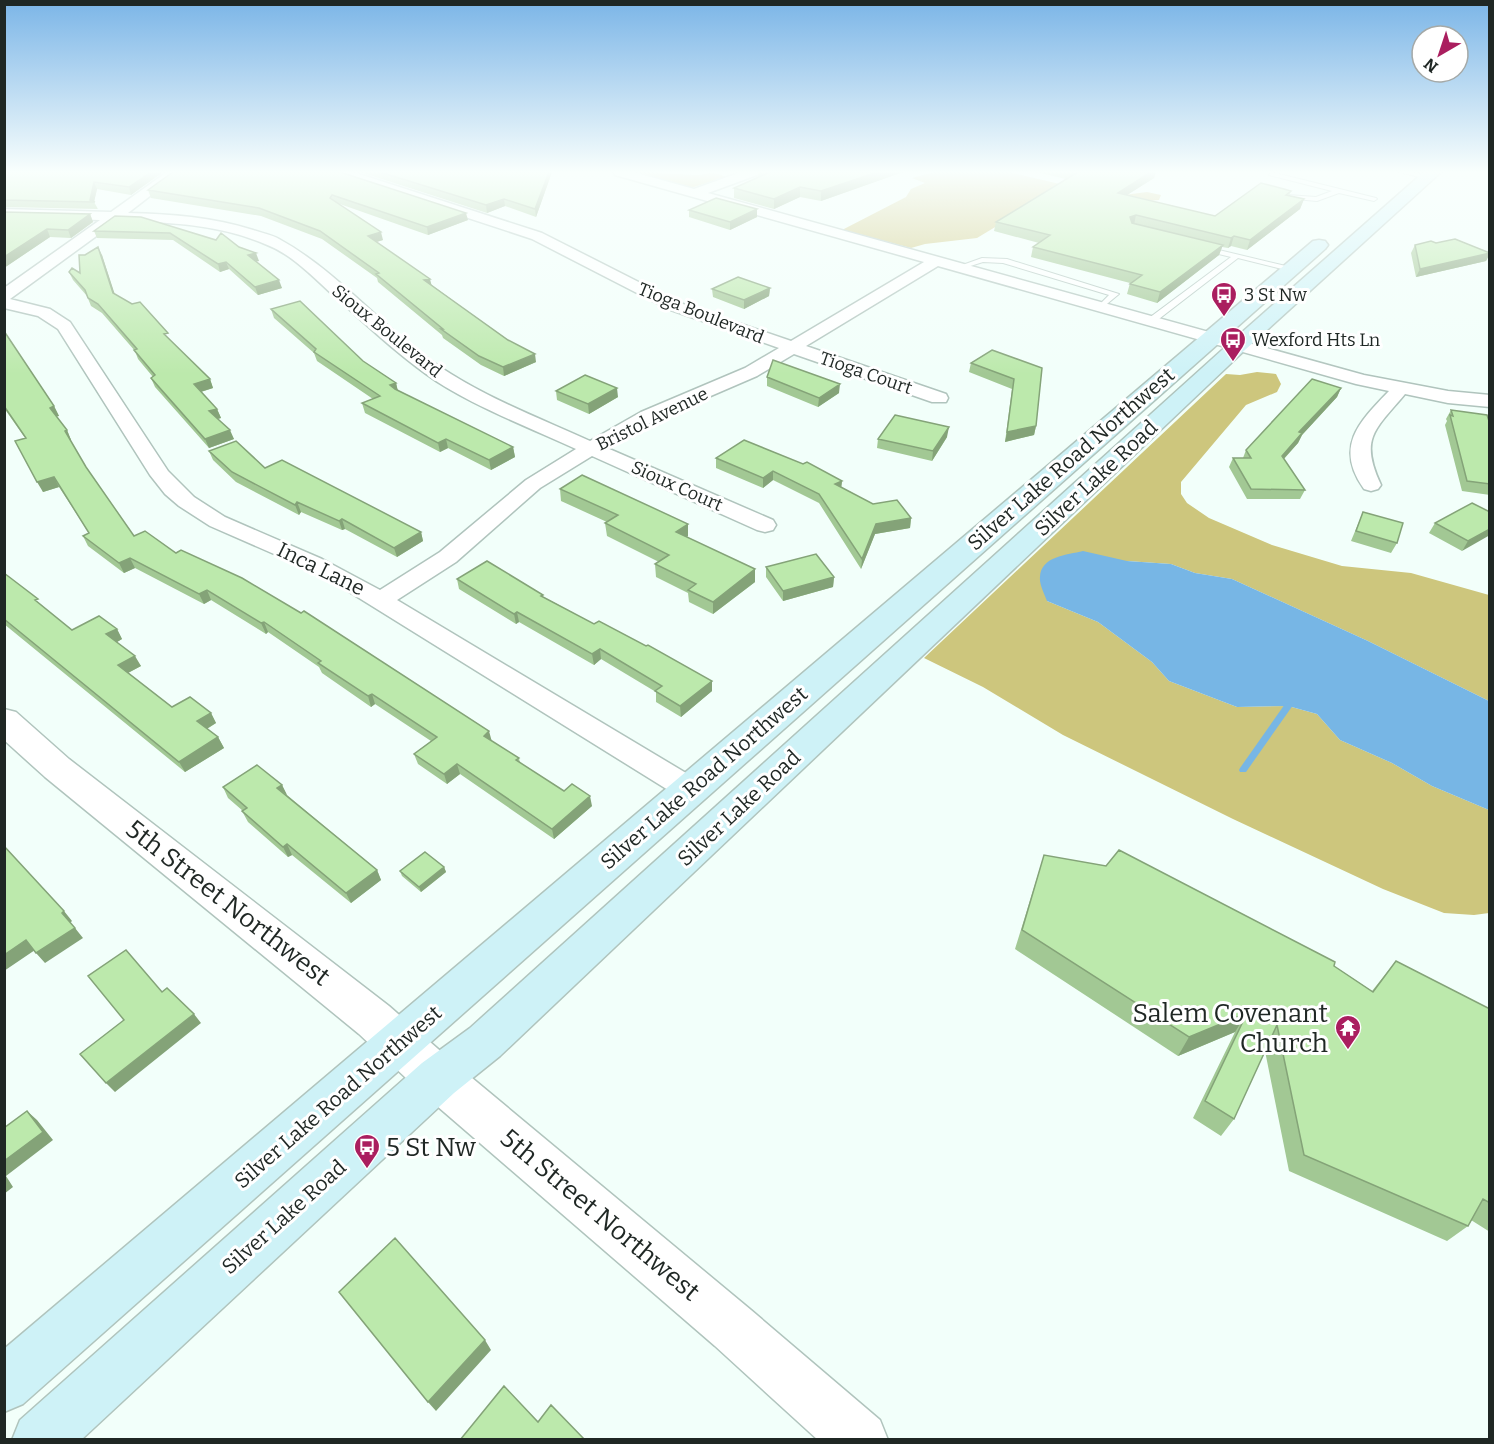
<svg xmlns="http://www.w3.org/2000/svg" width="1494" height="1444" viewBox="0 0 1494 1444" font-family="Bitter,serif">
<style>
.forest{fill:#cdc67d}
.water{fill:#77b6e5}
.lines{fill:none;stroke-linecap:round;stroke-linejoin:round}
.stream{fill:#77b6e5;fill-rule:evenodd}
.service-casing{stroke:#b0c4bd;stroke-width:2}
.minor-casing{stroke:#b0c4bd;stroke-width:3}
.tertiary-casing{stroke:#b0c4bd;stroke-width:3}
.secondary-casing{stroke:#b0c4bd;stroke-width:3}
.service{fill:#fff;fill-rule:evenodd}
.minor{fill:#fff;fill-rule:evenodd}
.tertiary{fill:#fff;fill-rule:evenodd}
.secondary{fill:#cef2f7;fill-rule:evenodd}
.wall{fill:#a2c894}
.shaded-wall{fill:#84a378}
.building{fill:#bce9ac;stroke:#84a378;stroke-width:1.5}
.labels{text-anchor:middle;dominant-baseline:central;stroke-width:6;stroke-linejoin:round;paint-order:stroke}
.far-poi-label{font-size:18px;fill:#1f2724;stroke:#fff;text-anchor:start}
.far-street-label{font-size:18px;fill:#1f2724;stroke:#fff}
.street-label{font-size:21px;fill:#1f2724;stroke:#fff}
.near-street-label{font-size:26px;fill:#1f2724;stroke:#fff}
.near-poi-label{font-size:26px;fill:#1f2724;stroke:#fff;text-anchor:end}
</style>
<rect width="100%" height="100%" fill="#f2fffa"/>
<!-- forest -->
<path class="forest" d="M631,172C652,172 673,174 693,175C708,176 709,169 725,177L691,188Z
M934,172H1009L1081,189L1124,195L1147,192L1161,195L1159,200L1133,202L1043,198L977,238L925,244L911,248L842,230L906,197L911,189L925,183L912,178Z
M1257,372L1276,374L1281,384L1277,392L1246,405L1181,482V494L1187,503L1209,518L1272,545L1342,566L1411,573L1489,595V701L1368,641L1232,579L1195,573L1171,564L1127,561L1047,601L1098,622L1152,662L1169,681L1237,707L1288,706L1317,714L1340,740L1392,763L1432,786L1489,810V913L1474,915L1444,913L1383,889L1233,819L1063,735L983,687L924,658L1226,374L1240,375Z"/>
<!-- water -->
<path class="water" d="M1083,551L1127,561L1171,564L1195,573L1232,579L1368,641L1489,701V810L1432,786L1392,763L1340,740L1317,714L1288,706L1237,707L1169,681L1152,662L1098,622L1047,601C1045,595 1039,584 1040,577C1041,556 1067,555 1083,551Z"/>
<g class="lines">
<!-- stream -->
<path class="stream" d="M1288,703L1291,704L1292,706L1291,708L1246,772H1240L1239,770L1240,768L1285,704Z"/>
<defs>
<path id="service" d="M1271,172L1376,198L1377,199L1374,201L1339,193L1317,201L1285,198L1287,195L1316,197L1332,191L1269,175Z
M1399,172H1411L1431,177L1428,179Z
M1202,246L1290,267L1294,269L1290,271L1238,258L1155,322H1149V318L1231,257L1202,250Z
M982,258L1007,259L1119,294L1102,308L1098,306L1109,295L1003,263L983,262L961,269L957,267Z"/>
<path id="minor" d="M167,172H181L128,213C171,214 212,217 253,230C262,233 272,235 279,239C343,274 388,336 451,374C494,401 544,420 590,441L641,412L745,368L779,348L668,309L532,239L337,175L335,172H353L542,233L680,303L791,341L924,262L615,175L613,172H633L694,189L741,172H759L757,175L708,193L1364,375L1448,391L1490,395V407L1448,403L1405,394C1375,430 1359,438 1381,485L1378,489L1371,491L1364,489C1334,447 1359,422 1389,391L1356,384L938,266L806,346L946,394L948,398L946,402H932L794,354L757,376L655,420L607,448L773,520L776,525L773,530L765,532L757,530L592,456L540,488L456,562L397,600L701,782L705,790L701,798L691,801L681,798L343,588L297,564L210,526L179,506L165,494L150,475L58,329L38,316L4,308V288L100,220L4,217V209L111,212ZM117,221C168,222 218,224 265,244C292,254 313,277 334,296C367,325 399,356 436,381C476,407 532,429 576,449L526,480L440,552L380,590L322,559L225,517L194,497L168,471L70,322L50,309L10,299Z"/>
<path id="tertiary" d="M4,709L16,712L69,759L389,1006L454,1063L751,1310L880,1420L888,1440H818L715,1346L422,1093L359,1034L45,777L4,740Z"/>
<path id="secondary" d="M1424,172H1441L1246,349L500,1056L454,1093L81,1440H12L20,1420L422,1063L470,1028L1232,341Z
M1319,240L1325,241L1328,245L1325,249L23,1404L4,1412V1349L1313,241Z"/>
</defs>
<!-- service casing -->
<use href="#service" class="service-casing"/>
<!-- minor casing -->
<use href="#minor" class="minor-casing"/>
<!-- tertiary casing -->
<use href="#tertiary" class="tertiary-casing"/>
<!-- secondary casing -->
<use href="#secondary" class="secondary-casing"/>
<!-- service -->
<use href="#service" class="service"/>
<!-- minor -->
<use href="#minor" class="minor"/>
<!-- tertiary -->
<use href="#tertiary" class="tertiary"/>
<!-- secondary -->
<use href="#secondary" class="secondary"/>
</g>
<!-- wall -->
<path class="wall" d="M4,172H163L131,195L97,189L94,202L98,209L4,207Z
M340,172L468,220L428,235L337,203L383,240L376,242L432,285L536,362L504,376L481,365L443,338L442,335L378,282L377,278L322,239L261,216L151,198L148,190Z
M360,172H552L536,217L505,206L487,213Z
M758,172H903L821,201L800,197L774,209L734,198V188L759,177H758Z
M1036,172H1156L1154,178L1127,195L1215,216L1291,191L1289,196L1304,199L1300,209L1247,250L1231,246L1228,248L1222,247L1219,255L1157,303L1127,294L1130,283L1031,257L1033,247L1039,243L994,231L996,222L1066,179Z
M757,209V217L730,230L689,217V210Z
M4,212L90,214L93,222L71,238L50,237L4,268Z
M115,216L216,240L239,247L259,261H256L282,288L258,295L229,269L220,272L173,240L97,238L94,231Z
M1415,245L1490,253L1486,261L1416,277L1411,253Z
M102,255L114,293L171,341L210,379L213,388L201,392L217,409L221,418L218,419L234,439L209,448L155,387L151,378L153,377L138,359L135,351L102,313L91,306L87,296L73,280L69,272L80,273Z
M770,288L769,296L744,309L713,297L712,289Z
M271,309L363,361L396,383L398,391L513,447L515,457L491,470L448,448L440,452L365,413L362,403L373,399L317,361L314,353L274,318Z
M4,331L54,406L59,416H56L67,430L71,440H70L86,467L134,536L176,553L491,741L519,758L520,763L564,791L592,806L554,839L460,774L447,784L418,764L414,754L431,741L375,704L371,707L322,673L319,667L268,632L266,634L211,600L204,604L135,568L124,573L88,546L83,536L89,533L59,487L43,492L25,438L4,408Z
M971,363L1042,368L1036,426L1034,435L1005,442L1012,389L969,372Z
M767,377L839,393L818,407L767,386Z
M1341,388L1337,397L1302,435L1298,443L1284,459L1305,490L1300,499H1247L1229,467L1233,458H1243L1246,450Z
M556,391L618,397L589,414L557,400Z
M1451,410L1490,424V495L1462,491L1445,425L1447,421L1446,419Z
M947,437L932,461L877,448L878,439Z
M209,451L265,468L421,532L423,541L397,557L345,529L342,530L301,512L299,515L236,482L213,460Z
M716,458L842,481L841,487L873,504L911,518L910,528L875,534L861,569L819,503L773,480L763,488L716,468Z
M560,489L688,524V536L687,537L755,582L713,614L689,602L688,593L656,577L655,564L659,562L607,536L605,523L607,522L561,501Z
M1363,512L1397,543L1391,553L1351,541Z
M1490,512L1462,551L1429,533L1435,523Z
M766,567L834,577L833,587L783,601L766,577Z
M4,573L42,606L72,630L117,629L122,639L117,642L141,666L128,673L172,707L211,713L216,723L207,729L218,737L224,748L185,772L4,624Z
M457,579L544,597L594,624L712,681V691L681,717L656,702V692L601,659L594,665L519,622L516,624L459,589Z
M282,785L287,795L377,870L381,880L351,903L292,855L288,857L248,822L242,811H243L228,798L223,787Z
M1044,855L1334,966L1372,991L1396,961L1490,1009V1232L1471,1220L1468,1226L1447,1241L1289,1171L1265,1051L1234,1119L1221,1136L1193,1118L1235,1032L1178,1056L1015,949Z
M444,867L446,872L421,892L402,876L400,871Z"/>
<!-- shaded-wall -->
<path class="shaded-wall" d="M151,172H163L131,195L129,187Z
M549,172H552L536,217L535,209Z
M878,172H903L821,201V191Z
M1151,172H1156L1154,178L1116,202L1118,193Z
M94,182L97,189L94,202L90,200Z
M800,187V197L774,209V199Z
M504,199L505,206L487,213L486,205Z
M1304,199L1300,209L1247,250L1250,240Z
M757,209V217L730,230V222Z
M466,213L468,220L428,235L427,227Z
M90,214L93,222L71,238L68,230Z
M1136,215L1134,225L1128,227L1130,217Z
M47,229L50,237L4,268V257Z
M381,232L383,240L370,244L368,236Z
M1234,236L1231,246L1228,248L1231,238Z
M1223,245L1219,255L1157,303L1160,292Z
M98,247L102,255L117,301L113,293Z
M256,253L259,261L251,263L248,255Z
M1490,253L1486,261L1416,277L1420,269Z
M226,262L229,269L220,272L218,264Z
M430,279L432,287L424,280Z
M279,280L282,288L258,295L255,287Z
M770,288L769,296L744,309V300Z
M535,354L536,362L504,376L503,367Z
M210,379L213,388L197,393L194,384Z
M396,383L398,392L390,385Z
M840,384L839,393L818,407L819,398Z
M617,388L618,397L589,414L588,404Z
M1341,388L1337,397L1302,435L1298,443L1278,465L1282,456L1299,432Z
M54,406L59,416L55,417L50,408Z
M217,409L221,418L213,420L209,411Z
M1036,426L1034,435L1005,442L1007,432Z
M949,427L947,437L932,461L933,451Z
M67,430L71,440H69L65,431Z
M230,430L234,439L209,448L205,439Z
M446,439L448,448L440,452L438,443Z
M513,447L515,457L491,470L489,460Z
M773,471V480L763,488V478Z
M54,477L59,487L43,492L37,482Z
M842,481L841,490L835,484Z
M297,502L301,512L299,515L295,505Z
M911,518L910,528L875,534L861,569L862,559L876,524Z
M342,519L345,529L342,530L339,521Z
M688,524V536L676,544V532Z
M1490,529V535L1462,551L1468,541Z
M421,532L423,541L397,557L394,548Z
M130,558L135,568L124,573L119,563Z
M755,569V582L713,614V602Z
M834,577L833,587L783,601V591Z
M207,590L211,600L204,604L199,594Z
M517,612L519,622L516,624L514,614Z
M264,622L268,632L266,634L261,623Z
M117,629L122,639L112,645L106,634Z
M600,649L601,659L594,665L592,654Z
M135,656L141,666L124,675L118,665Z
M712,681V691L681,717L680,706Z
M372,694L375,704L371,707L368,696Z
M211,713L216,723L203,731L197,721Z
M489,731L492,742L484,736Z
M218,737L224,748L185,772L179,762Z
M457,764L460,774L447,784L444,774Z
M282,785L287,795L277,788Z
M590,796L592,806L554,839L552,829Z
M287,844L292,855L288,857L283,847Z
M444,867L446,872L421,892L419,887Z
M377,870L381,880L351,903L346,893Z
M64,911L72,921L70,923L62,913Z
M75,928L83,938L45,963L36,953Z
M26,940L35,950L4,971V955Z
M1247,1013L1235,1032L1178,1056L1189,1037Z
M194,1014L201,1023L115,1092L106,1083Z
M27,1111L37,1120L53,1140L6,1176L13,1187L4,1194V1161Z
M485,1340L491,1350L436,1411L428,1402Z"/>
<!-- building -->
<path class="building" d="M4,172H151L129,187L94,182L90,200L95,202L4,200Z
M173,172H340L466,213L427,227L332,195L330,198L381,232L368,236L430,279L424,280L508,340L535,354L503,367L479,356L441,329H443L376,274L379,273L320,231L259,208L148,190Z
M380,172H549L535,209L504,199L486,205Z
M770,172H878L821,191L800,187L774,199L734,188Z
M1076,172H1151L1118,193L1215,216L1261,183L1284,189L1291,191L1286,195L1304,199L1250,240L1234,236L1231,238L1136,215L1130,217L1132,223L1223,245L1160,292L1130,284L1142,275L1033,247L1050,235L996,222L1078,172Z
M716,198L757,209L730,222L689,210Z
M4,212L90,214L68,230L47,229L4,257Z
M115,216L141,217L216,240L221,233L239,247L256,253L248,255L279,280L255,287L226,262L218,264L170,233L94,231Z
M1455,239L1490,253L1420,269L1415,245L1431,241L1436,243Z
M98,247L113,293L132,304L140,302L168,333L164,334L210,379L194,384L217,409L209,411L230,430L205,439L151,378L155,375L134,350L137,349L98,304L88,298L85,290L69,272L72,268L80,273L79,255H85Z
M738,277L770,288L744,300L712,289Z
M300,301L363,361L396,383L390,385L395,389L513,447L489,460L446,439L438,443L362,403L380,396L314,352L316,349L271,309Z
M4,331L54,406L50,408L67,430L65,431L86,467L134,536L145,531L176,553L181,550L242,578L301,613L304,611L489,731L484,736L519,758L516,760L564,791L572,784L590,796L552,829L457,764L444,774L414,754L437,737L372,694L368,696L318,663L321,661L264,622L261,623L207,590L199,594L130,558L119,563L83,536L89,533L54,477L37,482L15,441L26,438L4,406Z
M992,350L1042,368L1036,426L1007,432L1014,379L971,363Z
M773,360L840,384L819,398L767,377Z
M585,375L617,388L588,404L556,391Z
M1312,379L1341,388L1299,432L1302,433L1282,456L1305,490L1251,489L1233,458H1251L1246,450Z
M1451,410L1487,415L1490,424V484L1467,481L1450,415L1453,416Z
M895,415L949,427L933,451L878,439Z
M744,440L803,464L807,462L842,481L835,484L873,504L897,500L911,518L876,524L862,559L819,494L773,471L763,478L716,458Z
M236,441L265,468L282,460L421,532L394,548L342,519L339,521L297,502L295,505L232,472L209,451Z
M582,475L688,524L676,532L755,569L713,602L688,590L696,584L655,564L669,555L605,523L618,515L560,489Z
M1472,503L1490,512V529L1468,541L1435,523Z
M1363,512L1403,523L1397,543L1356,531Z
M816,554L834,577L783,591L766,567Z
M487,561L543,595L541,596L594,624L599,621L646,646L648,645L712,681L680,706L655,691L662,686L600,649L592,654L517,612L514,614L457,579Z
M4,573L38,599L35,600L72,630L99,616L117,629L106,634L135,656L118,665L172,707L190,697L211,713L197,721L218,737L179,762L4,619Z
M257,765L282,785L277,788L377,870L346,893L287,844L283,847L242,811L247,808L223,787Z
M4,846L64,911L62,913L75,928L36,953L26,940L4,955Z
M1119,850L1335,962L1334,966L1373,992L1396,961L1490,1009V1203L1483,1199L1468,1226L1304,1155L1277,1025L1234,1119L1205,1101L1247,1013L1189,1037L1022,930L1044,855L1106,866Z
M425,852L444,867L419,887L400,871Z
M126,950L162,992L167,988L194,1014L106,1083L80,1054L124,1020L88,976Z
M27,1111L43,1132L4,1161V1128Z
M395,1238L485,1340L428,1402L339,1292Z
M504,1386L538,1422L551,1405L585,1440H460Z"/>
<!-- sky -->
<linearGradient id="sky" x2="0" y2="1"><stop stop-color="#7bb5e7"/><stop offset="0.46" stop-color="#f9fffd"/><stop offset="1" stop-color="#f9fffd" stop-opacity="0"/></linearGradient>
<rect width="1494" height="374" fill="url(#sky)"/>
<!-- icons -->
<defs>
<symbol id="bus-pin" viewBox="-11 -11 22 30"><path d="M0 17L-7.5 6A9.5 9.5 0 1 1 7.5 6Z" fill="#aa1e5f" stroke="#fff"/><path d="M-5-6H5V4H4V6H2V4H-2V6H-4V4H-5ZM-3.5-4V0h7V-4ZM-3.5 1.2v1.5H-2V1.2ZM2 1.2v1.5H3.5V1.2Z" fill="#fff"/></symbol>
<symbol id="temple-pin" viewBox="-11 -11 22 30"><path d="M0 17L-7.5 6A9.5 9.5 0 1 1 7.5 6Z" fill="#aa1e5f" stroke="#fff"/><path d="M0-6L5-2H3V0L6.5 2.5H4V6H1.5V3h-3V6H-4V2.5H-6.5L-3 0V-2H-5Z" fill="#fff"/></symbol>
</defs>
<g fill-rule="evenodd">
<use href="#bus-pin" x="1209" y="280" width="30" height="40"/>
<use href="#bus-pin" x="1218" y="325" width="30" height="40"/>
<use href="#temple-pin" x="1333" y="1013" width="30" height="40"/>
<use href="#bus-pin" x="352" y="1132" width="30" height="40"/>
</g>
<g class="labels">
<!-- far-poi labels -->
<g class="far-poi-label">
<text x="1244" y="295">3 St Nw</text>
<text x="1252" y="340">Wexford Hts Ln</text>
</g>
<!-- far-street labels -->
<g class="far-street-label">
<text transform="translate(701 313) rotate(22)">Tioga Boulevard</text>
<text transform="translate(387 331) rotate(39)">Sioux Boulevard</text>
<text transform="translate(866 373) rotate(19)">Tioga Court</text>
<text transform="translate(652 419) rotate(-26)">Bristol Avenue</text>
<text transform="translate(677 486) rotate(24)">Sioux Court</text>
</g>
<!-- street labels -->
<g class="street-label">
<text transform="translate(1071 459) rotate(-41)">Silver Lake Road Northwest</text>
<text transform="translate(1096 478) rotate(-43)">Silver Lake Road</text>
<text transform="translate(321 569) rotate(26)">Inca Lane</text>
<text transform="translate(704 778) rotate(-41)">Silver Lake Road Northwest</text>
<text transform="translate(739 808) rotate(-43)">Silver Lake Road</text>
<text transform="translate(338 1097) rotate(-41)">Silver Lake Road Northwest</text>
<text transform="translate(284 1217) rotate(-42)">Silver Lake Road</text>
</g>
<!-- near-street labels -->
<g class="near-street-label">
<text transform="translate(228 903) rotate(38)">5th Street Northwest</text>
<text transform="translate(600 1215) rotate(40)">5th Street Northwest</text>
</g>
<!-- near-poi labels -->
<g class="near-poi-label">
<text x="1328" y="1013">Salem Covenant<tspan x="1328" dy="30">Church</tspan></text>
<text x="386" y="1147" text-anchor="start">5 St Nw</text>
</g>
</g>
<!-- border -->
<rect width="1494" height="1444" fill="none" stroke="#1f2724" stroke-width="12"/>
<!-- north arrow -->
<g transform="translate(1440 54) rotate(219)"><circle r="28" fill="#ffffff" stroke="#a5a9a7" stroke-width="1.5"/>
<path d="M0-4.5L10 22L0 15L-10 22Z" fill="#aa1e5f"/>
<text y="-9" font-size="16" font-weight="bold" text-anchor="middle" fill="#1f2724">N</text>
</g>
</svg>
